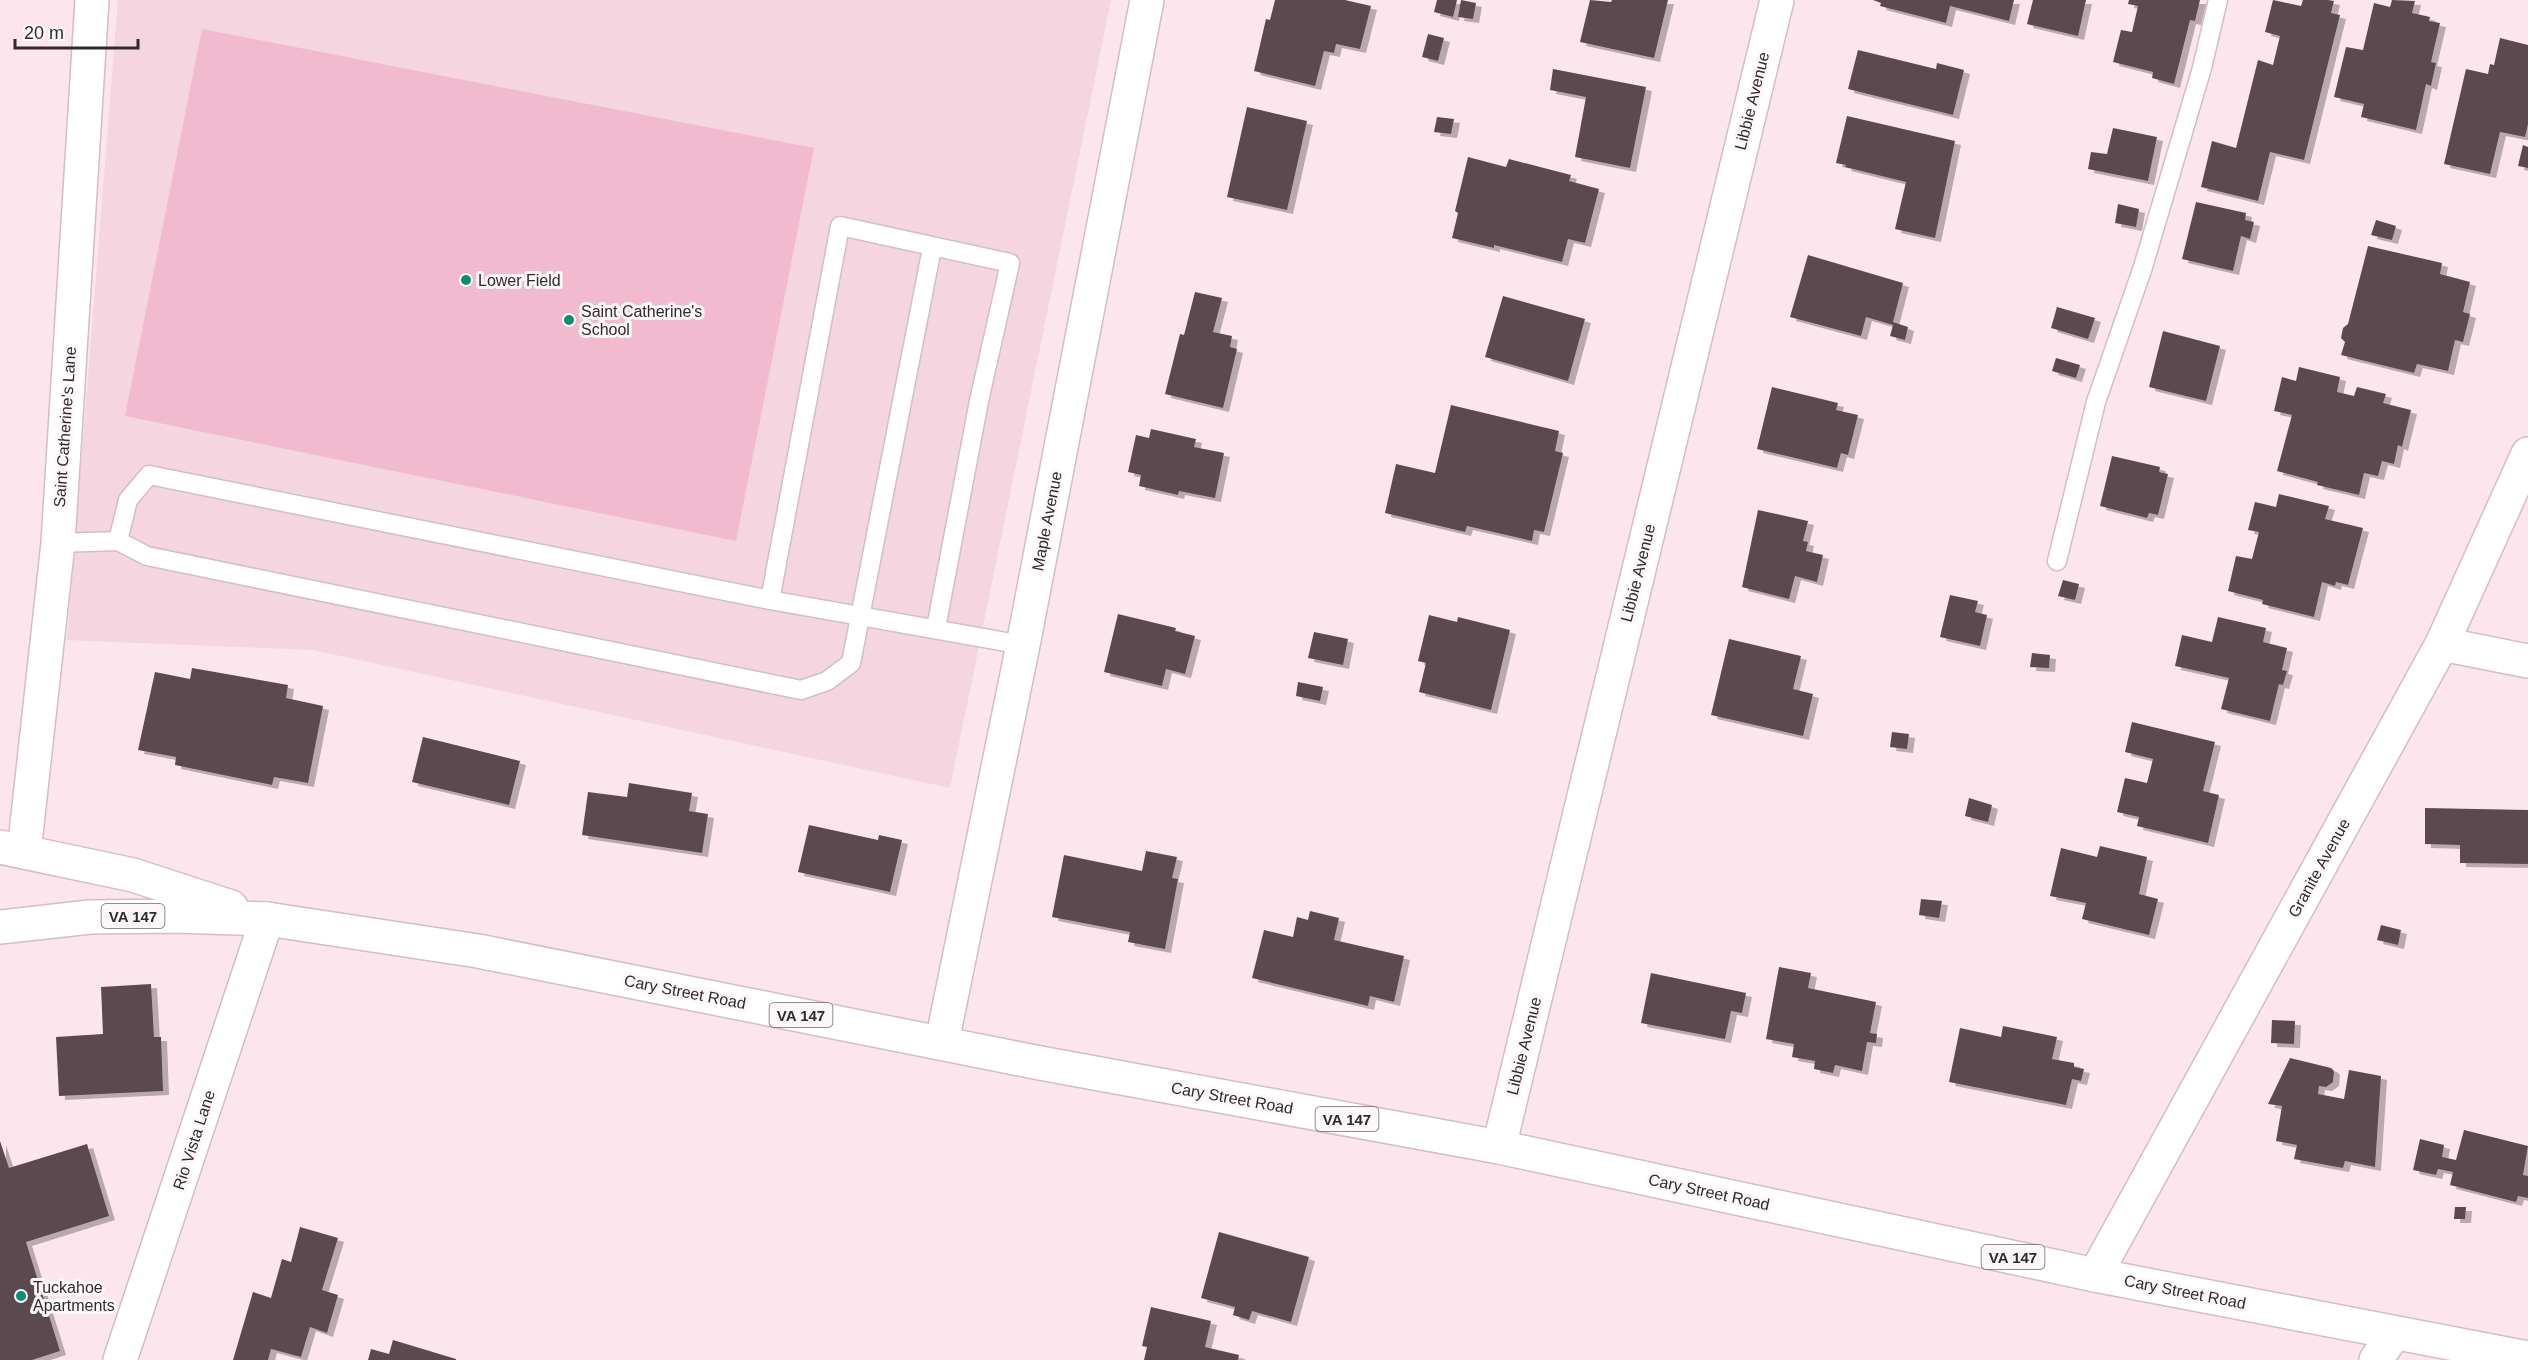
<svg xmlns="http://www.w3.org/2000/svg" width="2528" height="1360" viewBox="0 0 2528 1360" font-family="Helvetica,sans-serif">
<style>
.built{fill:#f4d5e0}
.green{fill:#f1bace}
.building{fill:#5c4a50;filter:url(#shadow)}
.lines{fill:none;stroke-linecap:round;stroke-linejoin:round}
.lane-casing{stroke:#d4bdc5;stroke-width:21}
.street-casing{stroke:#d4bdc5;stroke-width:36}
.secondary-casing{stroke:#d4bdc5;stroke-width:36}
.primary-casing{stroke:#d4bdc5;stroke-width:36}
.lane{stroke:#fff;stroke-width:18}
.street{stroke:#fff;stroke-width:33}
.secondary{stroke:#fff;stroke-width:33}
.primary{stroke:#fff;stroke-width:33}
.poi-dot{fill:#088e75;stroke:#fcf8f9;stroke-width:2}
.labels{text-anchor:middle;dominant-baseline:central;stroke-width:6;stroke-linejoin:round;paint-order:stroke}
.shield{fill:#fcf8f9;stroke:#6e676a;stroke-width:1.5}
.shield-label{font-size:15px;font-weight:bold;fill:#31292c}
.street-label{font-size:16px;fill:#31292c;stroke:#fcf8f9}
.poi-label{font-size:16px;fill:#31292c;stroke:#fcf8f9;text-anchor:start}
</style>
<defs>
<filter id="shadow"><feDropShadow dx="6" dy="4" stdDeviation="0" flood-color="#0004"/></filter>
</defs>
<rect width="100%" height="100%" fill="#fce5ed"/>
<!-- built -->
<path class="built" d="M118,0H1111L950,788L313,650L67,640Z"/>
<!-- green -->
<path class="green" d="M202,29L814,148L736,541L125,416Z"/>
<!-- building -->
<path class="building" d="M1275,0H1345L1371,6L1360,49L1336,44L1334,53L1324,51L1315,86L1254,71L1266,19L1270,20Z
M1437,0H1457L1453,17L1434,12Z
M1461,0L1476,3L1473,19L1458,17Z
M1590,0L1611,2L1612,0H1668L1654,58L1580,42Z
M1873,0H2014L2009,21L1950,6L1946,23L1880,6L1881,3Z
M2033,0H2086L2078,36L2027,24Z
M2129,0H2200L2195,21L2190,20L2174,84L2152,78L2153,72L2113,62L2121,30L2132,32L2138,6L2128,4Z
M2273,0L2301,6L2303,0H2328L2334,1L2331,13L2340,15L2304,160L2270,152L2258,201L2201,187L2212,141L2236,148L2258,60L2273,65L2280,36L2265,32Z
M2392,0L2415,1L2412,13L2430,17L2429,21L2440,23L2431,62L2436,63L2431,86L2426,84L2416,130L2361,117L2364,104L2334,97L2346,47L2363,50L2374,3L2390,7Z
M1428,34L1444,38L1438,61L1422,57Z
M2500,38L2528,45V124L2525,137L2500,132L2490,174L2444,164L2466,69L2488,74L2490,64L2494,65Z
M1858,50L1936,69L1937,63L1964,70L1953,115L1848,89Z
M1553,69L1646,87L1630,168L1575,157L1586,97L1550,90Z
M1247,107L1307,121L1287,210L1227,197Z
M1847,116L1955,141L1935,238L1895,229L1906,182L1845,167L1846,165L1836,163Z
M1437,117L1454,119L1451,134L1434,132Z
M2113,128L2157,137L2148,181L2088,169L2091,152L2107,154Z
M2523,145L2528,147V168L2518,166Z
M1468,157L1506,167L1509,159L1571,175L1569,181L1599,189L1585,243L1568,239L1562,262L1494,245V248L1452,238L1458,213L1455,211Z
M2196,202L2246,213L2245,220L2254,222L2250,239L2241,236L2233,271L2182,259Z
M2118,204L2139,209L2136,227L2115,223Z
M2376,220L2396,226L2392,240L2371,235Z
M2368,246L2442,263L2440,274L2470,282L2463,312L2470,314L2463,342L2455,340L2448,371L2417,364L2414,373L2341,355L2345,342L2341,338L2343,328L2348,324Z
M1808,255L1903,283L1893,322L1908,327L1905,340L1890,336L1893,325L1866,317L1861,336L1790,317Z
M1195,292L1222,298L1213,332L1232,336L1230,347L1237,349L1223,408L1165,394L1180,334L1184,335Z
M1503,296L1585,319L1568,381L1485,357Z
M2057,307L2095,318L2088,339L2051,328Z
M2163,331L2220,346L2206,401L2149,387Z
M2056,358L2080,365L2076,378L2052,371Z
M2299,367L2340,377L2337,392L2354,396L2357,387L2386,394L2383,403L2411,410L2402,447L2398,445L2394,464L2382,461L2378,476L2364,473L2359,495L2317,485L2318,482L2277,471L2292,415L2274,411L2282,377L2296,381Z
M1772,387L1838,403L1836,410L1858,415L1848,455L1841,453L1837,468L1757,449Z
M1451,405L1559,431L1555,451L1563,453L1544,532L1534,530L1532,541L1467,526L1465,532L1385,513L1396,464L1435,473Z
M1151,429L1196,439L1194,447L1224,453L1215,498L1179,491L1178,495L1139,486L1141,475L1128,472L1136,435L1149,438Z
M2112,456L2160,467L2159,472L2168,474L2158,515L2149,513L2147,518L2100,506Z
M2279,494L2329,506L2325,519L2363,528L2348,585L2336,582L2335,586L2322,582L2314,617L2262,604L2263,600L2228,591L2236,556L2252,559L2259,532L2248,530L2255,502L2276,507Z
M1758,510L1808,521L1803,541L1808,542L1806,551L1823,555L1817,582L1795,576L1789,599L1742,587Z
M2063,580L2079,584L2075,600L2058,596Z
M1950,595L1978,601L1975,612L1987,615L1980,646L1940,637Z
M1118,614L1176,628L1175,631L1195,636L1185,674L1166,669L1162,686L1104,672Z
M1429,615L1457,622L1458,617L1510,630L1491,710L1419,692L1426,663L1418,661Z
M2218,617L2266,628L2263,642L2287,648L2282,670L2287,671L2283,685L2279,684L2270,721L2221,709L2229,678L2175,666L2182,635L2212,642Z
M1314,632L1348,639L1343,665L1308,658Z
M1729,639L1801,656L1793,689L1813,694L1803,736L1711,715Z
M2032,653L2050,655L2049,668L2030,667Z
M192,668L288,685L286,698L323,706L308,783L274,777L272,785L175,765L176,757L138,750L155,672L190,679Z
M1298,682L1323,687L1320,701L1296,696Z
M2132,722L2215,742L2203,791L2219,795L2208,843L2137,826L2139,817L2117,812L2125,778L2147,783L2153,759L2125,752Z
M1892,732L1909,734L1907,749L1890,747Z
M423,737L520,761L509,805L412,782Z
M629,783L692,793L689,811L708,814L702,853L582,835L588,792L627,797Z
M1969,798L1992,805L1988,822L1965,816Z
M2425,808L2528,810V864L2460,863V845L2425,844Z
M809,825L878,840L879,835L902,840L890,892L798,872Z
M2100,846L2147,857L2139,894L2158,899L2149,935L2082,919L2086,903L2050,896L2061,848L2097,857Z
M1146,851L1177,857L1172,878L1178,879L1165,949L1128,942L1130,932L1052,917L1064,855L1142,871Z
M1921,899L1942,901L1939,918L1919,915Z
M1310,911L1339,918L1334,940L1404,956L1394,1002L1370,996L1368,1006L1252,978L1264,930L1293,937L1297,917L1308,920Z
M2381,925L2401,930L2398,945L2377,940Z
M1779,967L1811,973L1808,988L1876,1002L1870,1033L1877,1034L1876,1043L1867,1042L1862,1071L1835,1065L1833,1073L1814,1069L1815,1061L1792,1057L1794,1044L1766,1039Z
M1651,973L1746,993L1742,1013L1731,1011L1725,1039L1641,1023Z
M151,984L154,1037H161L163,1091L59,1096L56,1037L103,1034L101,987Z
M2272,1020L2295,1021L2294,1044L2271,1043Z
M2003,1026L2057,1037L2052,1059L2074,1063V1067L2084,1069L2081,1081L2072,1079L2066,1105L1949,1082L1960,1028L2001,1037Z
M2290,1058L2331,1068L2334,1071L2333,1082L2326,1087L2319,1086L2318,1094L2344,1099L2349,1070L2381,1076L2375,1167L2345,1161L2343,1168L2294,1159L2297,1145L2276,1141L2282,1106L2268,1104Z
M2464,1130L2528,1146L2523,1175L2528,1176V1198L2518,1196L2516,1202L2450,1185L2453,1172L2438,1169L2436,1175L2413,1170L2420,1139L2444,1145L2442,1157L2456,1160Z
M0,1141L9,1168L87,1144L109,1216L26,1242L60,1351L32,1360H0Z
M2455,1207H2466L2465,1219H2454Z
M300,1227L338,1238L322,1290L338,1295L327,1333L310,1327L301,1357L271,1349L268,1360H233L253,1292L271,1298L282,1259L291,1262Z
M1219,1232L1309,1257L1291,1322L1252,1311L1249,1320L1233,1315L1235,1307L1201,1298Z
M1151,1307L1211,1321L1205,1347L1239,1355L1238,1360H1144L1147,1347L1142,1346Z
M393,1340L456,1359V1360H368L371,1349L389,1354Z"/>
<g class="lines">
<defs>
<path id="lane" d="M118,541L128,500L149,475L770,600L1023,645
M58,543L118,541L147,556L801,690L827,681L851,663L932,248
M2057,561L2096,402L2143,267L2202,68L2218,0
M770,600L840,226L1010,263L979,401L936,628"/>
<path id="street" d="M2442,644L2528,661
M24,852L58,543L92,0
M942,1042L1023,645L1147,0
M2095,1275L2442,644L2528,454
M120,1360L267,919
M2376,1360L2394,1333"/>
<path id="secondary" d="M1499,1147L1777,0"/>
<path id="primary" d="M0,847L133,875L231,907
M0,927L90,917L178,916L267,919L478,951L1040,1063L1499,1147L2095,1275L2528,1358"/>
</defs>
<!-- lane casing -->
<use href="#lane" class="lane-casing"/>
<!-- street casing -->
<use href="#street" class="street-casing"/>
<!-- secondary casing -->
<use href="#secondary" class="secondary-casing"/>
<!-- primary casing -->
<use href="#primary" class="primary-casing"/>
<!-- lane -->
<use href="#lane" class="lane"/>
<!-- street -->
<use href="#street" class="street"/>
<!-- secondary -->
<use href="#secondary" class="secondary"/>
<!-- primary -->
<use href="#primary" class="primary"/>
</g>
<!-- markers -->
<g class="poi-dot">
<circle cx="466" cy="280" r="6"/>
<circle cx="569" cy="320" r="6"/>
<circle cx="21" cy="1296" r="6"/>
</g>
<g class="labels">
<!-- shield labels -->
<g class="shield">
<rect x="101.5" y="904" width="63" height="24" rx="4.5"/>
<rect x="769.5" y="1003" width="63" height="24" rx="4.5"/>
<rect x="1315.5" y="1107" width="63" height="24" rx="4.5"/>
<rect x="1981.5" y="1245" width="63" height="24" rx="4.5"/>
</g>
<g class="shield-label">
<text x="133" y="916">VA 147</text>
<text x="801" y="1015">VA 147</text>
<text x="1347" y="1119">VA 147</text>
<text x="2013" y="1257">VA 147</text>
</g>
<!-- street labels -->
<g class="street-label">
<text transform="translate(1752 101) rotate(-76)">Libbie Avenue</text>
<text transform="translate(65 427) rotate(-86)">Saint Catherine's Lane</text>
<text transform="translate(1047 521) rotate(-79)">Maple Avenue</text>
<text transform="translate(1638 573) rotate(-76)">Libbie Avenue</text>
<text transform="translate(2319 868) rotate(-61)">Granite Avenue</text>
<text transform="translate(685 992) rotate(11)">Cary Street Road</text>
<text transform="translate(1524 1046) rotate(-76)">Libbie Avenue</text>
<text transform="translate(1232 1098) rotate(10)">Cary Street Road</text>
<text transform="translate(194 1140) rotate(-72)">Rio Vista Lane</text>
<text transform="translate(1709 1192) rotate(12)">Cary Street Road</text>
<text transform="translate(2185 1292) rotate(11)">Cary Street Road</text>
</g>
<!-- poi labels -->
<g class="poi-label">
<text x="478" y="280">Lower Field</text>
<text x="581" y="311">Saint Catherine's<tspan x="581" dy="18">School</tspan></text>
<text x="33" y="1287">Tuckahoe<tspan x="33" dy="18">Apartments</tspan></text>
</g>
</g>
<!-- scale -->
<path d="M15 39v9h123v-9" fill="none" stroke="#31292c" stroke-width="3"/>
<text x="24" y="39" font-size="18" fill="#31292c" stroke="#fcf8f9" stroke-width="4.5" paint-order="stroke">20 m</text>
</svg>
